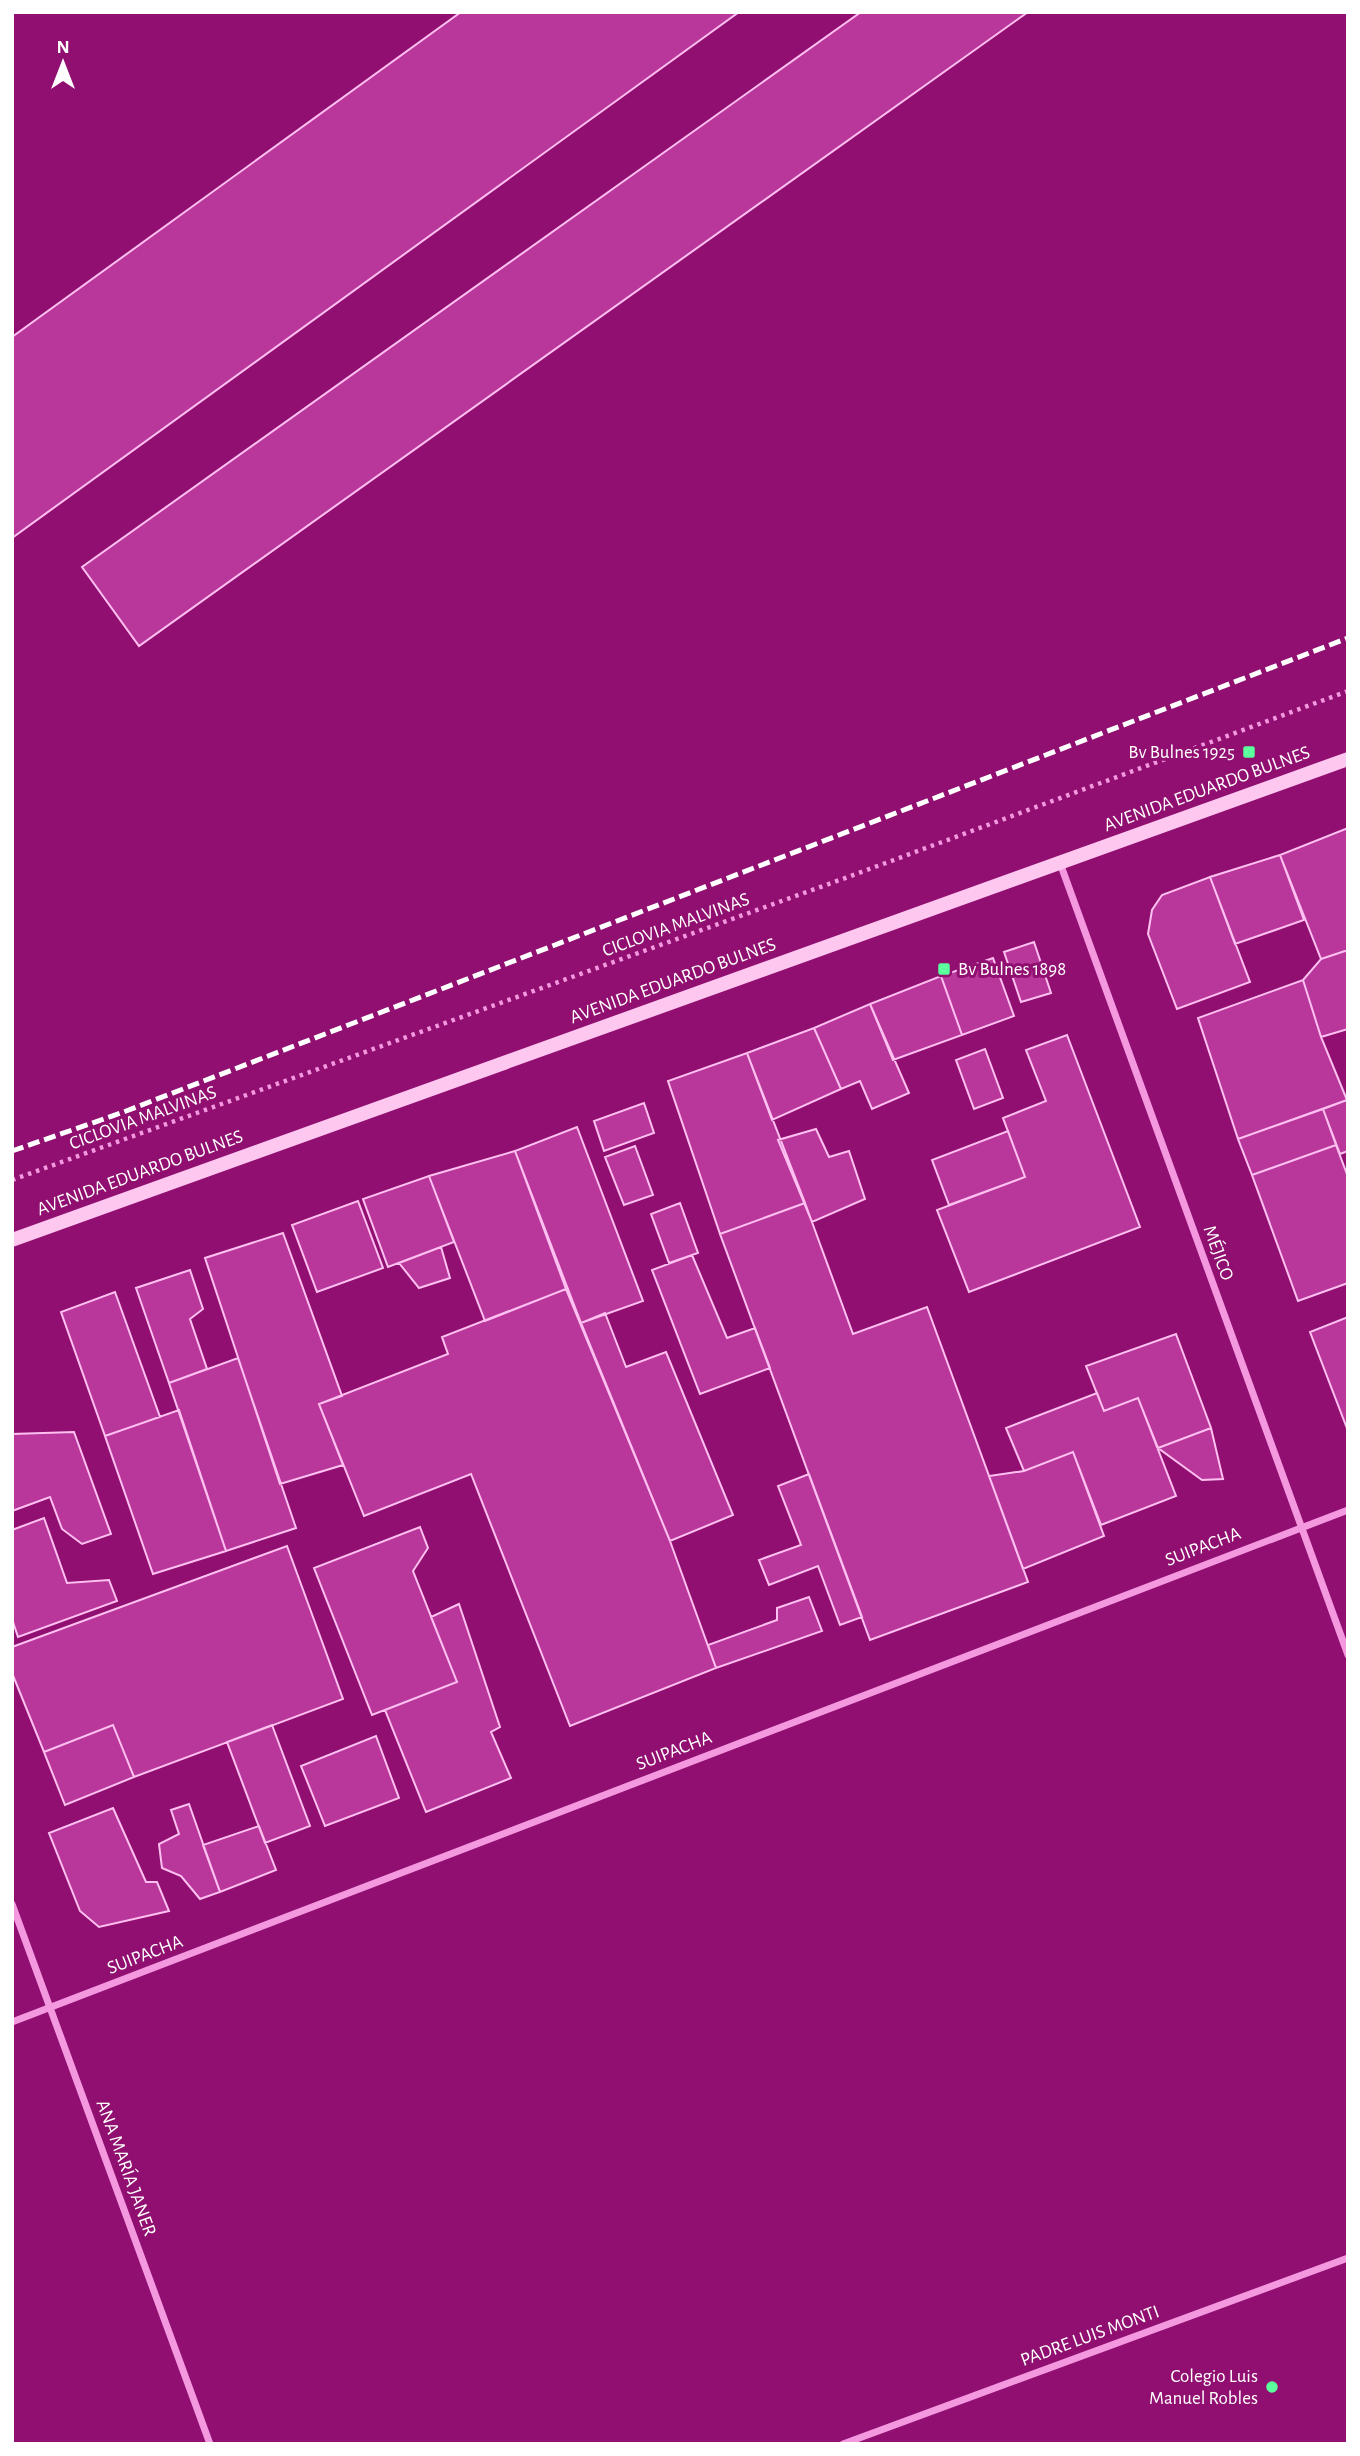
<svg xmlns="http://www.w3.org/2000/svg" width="1360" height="2456" viewBox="0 0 1360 2456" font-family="'Alegreya Sans',sans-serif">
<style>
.building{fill:#b9379b;stroke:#fec0f0;stroke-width:2}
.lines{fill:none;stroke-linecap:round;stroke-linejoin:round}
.path{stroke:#f498df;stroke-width:4.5;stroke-dasharray:3.5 5;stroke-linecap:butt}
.minor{stroke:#f498df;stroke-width:7}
.secondary{stroke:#fdc7f0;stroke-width:14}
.rail{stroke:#fff;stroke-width:5;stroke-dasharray:12 5;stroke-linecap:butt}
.poi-dot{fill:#5bff9b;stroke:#900f70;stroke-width:2.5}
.labels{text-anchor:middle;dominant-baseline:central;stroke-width:6;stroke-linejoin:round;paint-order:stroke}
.poi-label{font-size:19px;fill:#fff;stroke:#900f70;text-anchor:end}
.street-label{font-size:19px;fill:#fff;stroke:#900f70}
</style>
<rect width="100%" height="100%" fill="#900f70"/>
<!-- building -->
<path class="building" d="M461,12H739L12,538V337Z
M861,12H1028L139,646L82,567Z
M1348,828V950L1321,959L1280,855Z
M1280,855L1304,920L1235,944L1210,877Z
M1210,877L1250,982L1177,1009L1148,934L1152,910L1162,895Z
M1034,942L1051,993L1021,1002L1004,952Z
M1348,950V1029L1321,1037L1303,980L1321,959Z
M993,958L1014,1016L962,1035L941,976Z
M941,976L962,1035L893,1060L870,1004Z
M1303,980L1321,1037L1347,1100L1238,1139L1198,1018Z
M870,1004L909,1093L872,1109L860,1081L841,1089L814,1028Z
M814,1028L841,1089L772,1120L747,1053Z
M1067,1035L1140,1227L969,1292L937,1210L1025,1177L1003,1118L1046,1101L1026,1050Z
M985,1049L1003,1098L974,1109L956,1060Z
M747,1053L805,1203L720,1234L668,1081Z
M1347,1100L1348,1151L1340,1154L1323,1109Z
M644,1103L654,1133L604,1151L594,1121Z
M1323,1109L1336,1145L1252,1175L1238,1139Z
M577,1127L643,1301L581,1323L515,1151Z
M816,1129L829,1157L849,1151L865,1199L812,1222L778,1140Z
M1008,1131L1025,1177L949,1205L932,1160Z
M1336,1145L1348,1177V1283L1298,1301L1252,1175Z
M635,1146L653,1195L624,1205L605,1157Z
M515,1151L566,1289L485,1321L429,1176Z
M429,1176L454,1242L388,1267L363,1199Z
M358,1201L383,1268L317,1292L292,1225Z
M680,1203L698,1253L669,1263L651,1214Z
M805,1203L853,1334L927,1307L1028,1582L870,1640L720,1234Z
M283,1233L342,1396L319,1404L343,1465L280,1484L205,1258Z
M441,1247L450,1278L419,1288L399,1263Z
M692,1255L727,1338L755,1328L770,1368L700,1394L652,1270Z
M190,1270L203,1309L190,1319L207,1369L169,1383L136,1288Z
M566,1289L670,1541L716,1668L570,1726L471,1474L364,1516L319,1404L448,1354L442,1337Z
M115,1292L160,1417L105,1436L61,1312Z
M605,1313L626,1367L666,1352L733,1515L670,1541L581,1323Z
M1348,1317V1431L1310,1332Z
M1176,1334L1211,1428L1158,1448L1138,1398L1104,1411L1086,1366Z
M238,1358L296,1528L226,1551L169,1383Z
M1097,1393L1104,1411L1138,1398L1176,1496L1101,1525L1073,1452L1024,1471L1006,1428Z
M179,1410L226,1551L153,1574L105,1436Z
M1211,1428L1223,1479L1202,1480L1158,1448Z
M74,1432L111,1534L82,1544L62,1529L50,1497L12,1511V1434Z
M1073,1452L1104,1536L1023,1569L989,1476L1024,1471Z
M809,1474L862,1617L840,1625L818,1566L769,1585L759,1560L801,1545L778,1486Z
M44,1518L67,1583L109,1580L117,1601L18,1637L12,1619V1530Z
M420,1527L428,1548L413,1571L457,1682L372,1715L314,1568Z
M287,1546L343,1699L134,1777L113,1725L44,1752L12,1673V1647Z
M809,1597L822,1631L716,1668L708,1645L777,1620V1608Z
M459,1604L500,1727L491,1732L511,1778L426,1812L385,1710L457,1682L431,1617Z
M113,1725L134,1777L65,1805L44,1752Z
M272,1725L310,1826L265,1843L227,1742Z
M376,1736L399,1798L325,1826L301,1766Z
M189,1804L220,1892L200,1899L181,1876L162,1868L159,1844L179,1834L171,1810Z
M113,1808L146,1882H157L169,1911L99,1927L80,1911L49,1833Z
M259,1826L276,1870L220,1892L203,1845Z"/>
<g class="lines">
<!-- path -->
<path class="path" d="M12,1180L848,877L1348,691"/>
<!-- minor -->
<path class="minor" d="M1060,863L1348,1655
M12,1904L210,2444
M12,2022L1348,1510
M843,2444L1348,2258"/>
<!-- secondary -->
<path class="secondary" d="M12,1240L1348,759"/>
<!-- rail -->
<path class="rail" d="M12,1151L121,1113L1348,638"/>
</g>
<!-- markers -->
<g class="poi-dot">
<rect x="1242" y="745" width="14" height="14" rx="3.5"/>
<rect x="937" y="962" width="14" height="14" rx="3.5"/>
<circle cx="1272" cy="2387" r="7"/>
</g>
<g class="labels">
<!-- poi labels -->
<g class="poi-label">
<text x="1235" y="752">Bv Bulnes 1925</text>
<text x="958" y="969" text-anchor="start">Bv Bulnes 1898</text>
<text x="1258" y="2376">Colegio Luis<tspan x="1258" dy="22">Manuel Robles</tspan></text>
</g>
<!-- street labels -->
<g class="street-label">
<text transform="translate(1207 789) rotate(-20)">AVENIDA EDUARDO BULNES</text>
<text transform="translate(676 925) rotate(-20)">CICLOVIA MALVINAS</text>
<text transform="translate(673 981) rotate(-20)">AVENIDA EDUARDO BULNES</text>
<text transform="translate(143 1118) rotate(-20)">CICLOVIA MALVINAS</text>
<text transform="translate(140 1173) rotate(-20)">AVENIDA EDUARDO BULNES</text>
<text transform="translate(1218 1253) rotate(70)">MÉJICO</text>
<text transform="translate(1203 1547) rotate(-21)">SUIPACHA</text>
<text transform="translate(674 1751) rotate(-21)">SUIPACHA</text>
<text transform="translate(145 1955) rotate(-21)">SUIPACHA</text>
<text transform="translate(126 2168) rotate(70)">ANA MARÍA JANER</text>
<text transform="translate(1090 2336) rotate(-20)">PADRE LUIS MONTI</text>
</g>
</g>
<!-- border -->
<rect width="1360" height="2456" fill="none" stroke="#ffffff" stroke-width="28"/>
<!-- north arrow -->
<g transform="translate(63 63)" stroke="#900f70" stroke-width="5" paint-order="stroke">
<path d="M0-5L12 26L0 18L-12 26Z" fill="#ffffff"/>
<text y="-10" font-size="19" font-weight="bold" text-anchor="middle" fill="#ffffff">N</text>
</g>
</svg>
